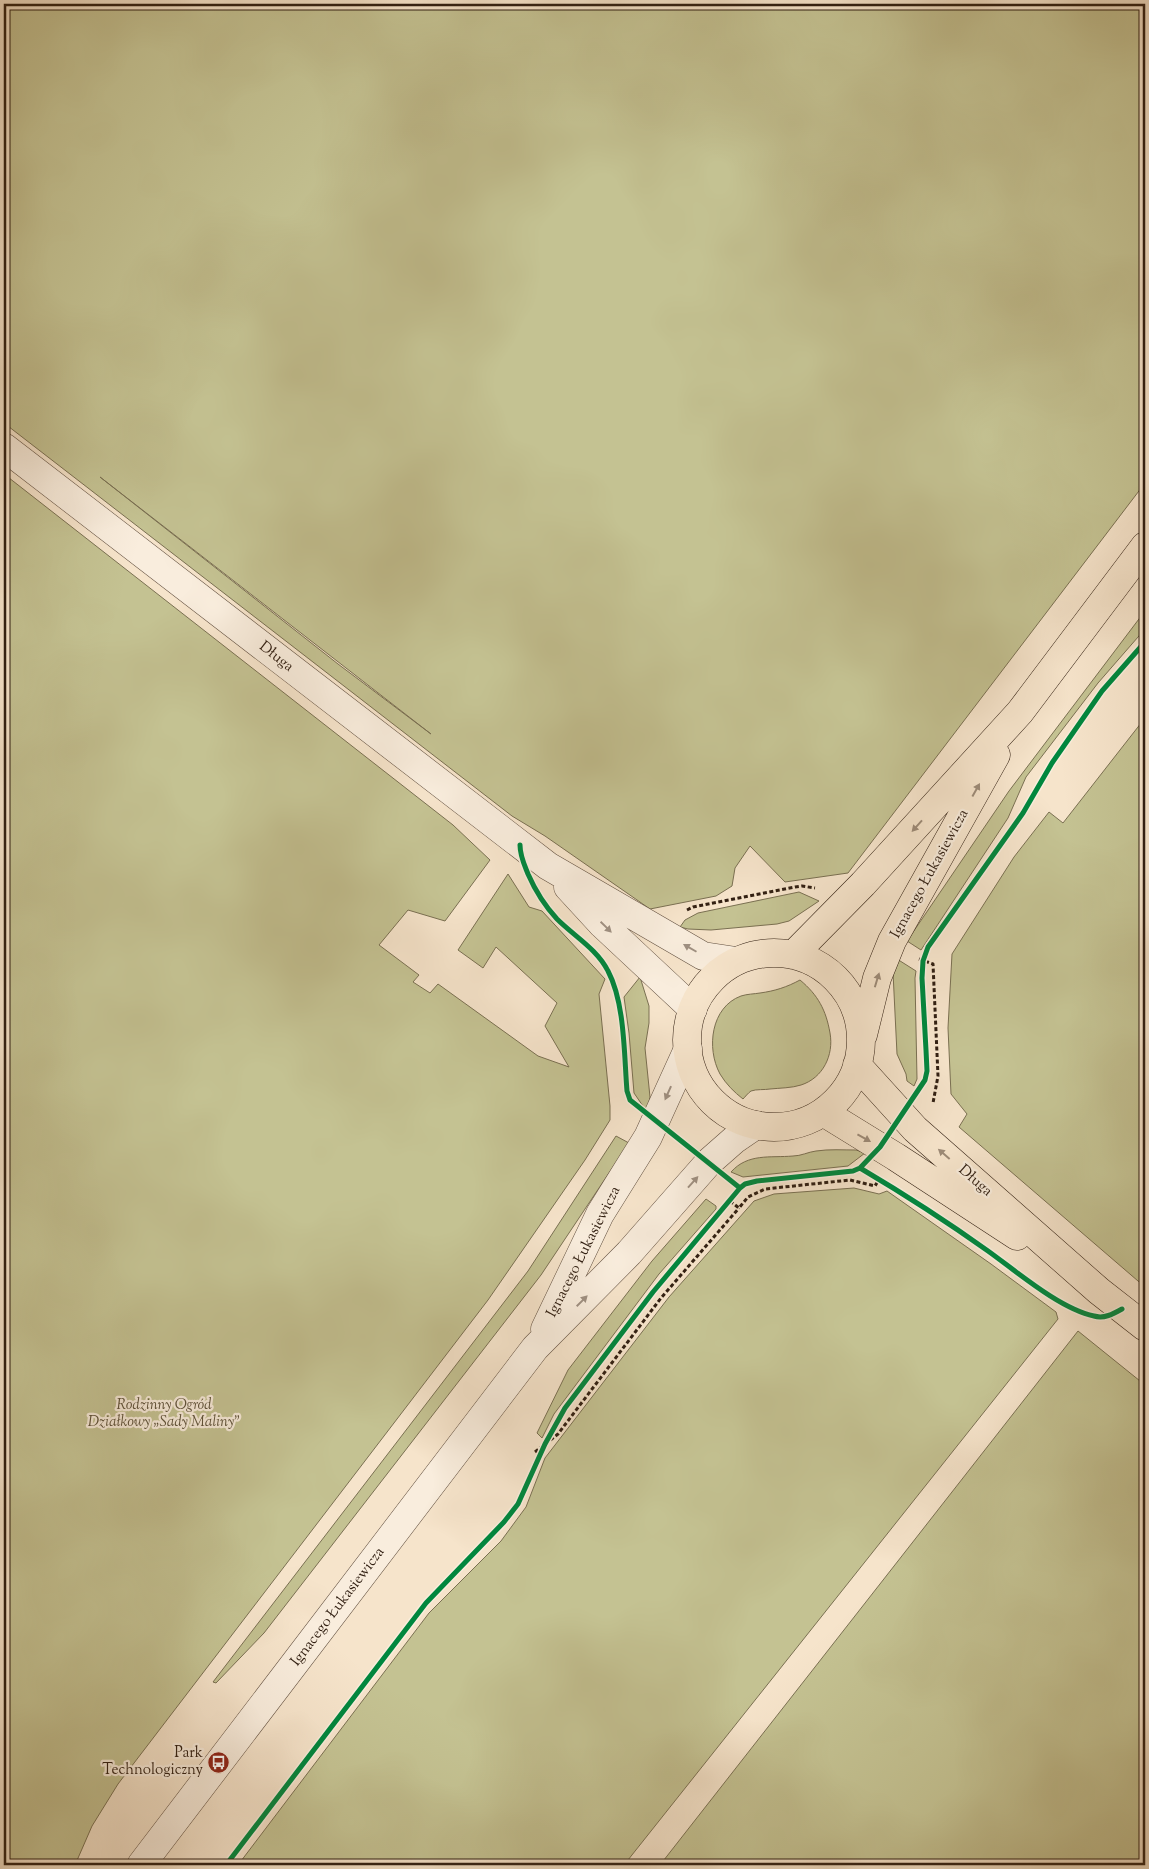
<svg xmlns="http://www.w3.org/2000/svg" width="1149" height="1869" viewBox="0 0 1149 1869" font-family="'Sorts Mill Goudy',serif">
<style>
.green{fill:#c4c292;stroke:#7a7052;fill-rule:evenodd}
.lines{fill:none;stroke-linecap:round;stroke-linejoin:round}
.minor-casing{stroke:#625040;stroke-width:29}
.major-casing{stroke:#311f12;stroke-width:29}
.path{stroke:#311f12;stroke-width:3;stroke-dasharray:4 2.5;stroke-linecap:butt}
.minor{stroke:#f9eddd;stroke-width:28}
.major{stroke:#f6e4cb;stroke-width:28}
.cycleway-casing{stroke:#f9eddd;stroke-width:8}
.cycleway{stroke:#00873e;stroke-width:5}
.oneway{fill:#9d8b78}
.oneway2{fill:#9f9082}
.labels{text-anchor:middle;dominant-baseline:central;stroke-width:4.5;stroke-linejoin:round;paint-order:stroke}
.street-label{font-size:15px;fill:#311f12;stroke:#f9eddd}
.park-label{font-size:15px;font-style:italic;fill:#5d5038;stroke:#f9eddd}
.poi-label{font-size:15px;fill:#311f12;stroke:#f9eddd;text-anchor:end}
</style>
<rect width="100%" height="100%" fill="#f6e4cb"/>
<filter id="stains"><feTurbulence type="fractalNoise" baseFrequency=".004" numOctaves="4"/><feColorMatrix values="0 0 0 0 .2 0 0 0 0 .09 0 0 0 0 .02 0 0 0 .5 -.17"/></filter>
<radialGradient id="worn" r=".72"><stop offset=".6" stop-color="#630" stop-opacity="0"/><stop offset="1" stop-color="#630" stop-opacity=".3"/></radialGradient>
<!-- green -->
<path class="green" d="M4,4H1145V483L848,873L785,882L750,846L735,868L732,886L716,896L650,909L545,836L512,816L4,423ZM100,477L431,734L338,664Z
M4,474L453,825L490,860L445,921L408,910L379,945L419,975L413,982L430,993L438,984L538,1056L569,1067L545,1026L557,1003L496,947L483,968L458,950L508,874L529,907L542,911L605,979L599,994L610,1106V1120L585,1160L488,1300L118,1784L92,1826L75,1865H4Z
M1145,611V629L1098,683L1026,777L1008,818L921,950L907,941L1009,791Z
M1145,718V1287L959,1127L967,1114L951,1094L948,1028L952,954L1014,857L1049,812L1063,823Z
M799,892L819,901L789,921L777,924L711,930L688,929L680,927L685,920L698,913Z
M897,959L916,971L915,978L917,1079L914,1086L907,1081L906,1074L897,1054L893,972Z
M640,977L649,1006V1023L645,1048L650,1097L647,1112L634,1093L629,1033L624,997Z
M800,980C818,995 826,1010 830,1033C834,1055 823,1078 801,1085C792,1088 780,1088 770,1089C765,1090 756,1089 751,1091C748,1093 745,1097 743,1099C734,1092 726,1084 720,1074C706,1048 711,1007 741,996C747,994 754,994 760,993C775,991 787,987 800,980Z
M616,1136L629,1143L541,1275L264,1633L216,1683L213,1682L528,1271Z
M856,1150L865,1153L848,1166L743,1177L731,1172C748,1153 770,1158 793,1156C801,1156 808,1152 816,1151C829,1149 843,1150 856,1150Z
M854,1188L879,1194L887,1191L991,1264L1056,1312L1058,1319L624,1865H238L429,1613L501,1541L526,1507L545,1458L669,1297L754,1201L774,1194Z
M706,1199L716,1206V1209L659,1274L554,1414L542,1438L537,1433L568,1370L652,1261Z
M1078,1331L1145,1385V1668L1142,1672L1145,1675V1865H660Z"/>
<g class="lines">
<defs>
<path id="minor" d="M4,447L548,866L703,956L736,961
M568,887L602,924L693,1009
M545,1329L600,1214L648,1137L688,1049
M141,1865L535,1348L629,1253L709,1162L734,1140L756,1125"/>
<path id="major" d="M687 1040a87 87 0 1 1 174 0a87 87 0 1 1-174 0Z
M793,955L863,884L1020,712L1145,546
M863,1035L877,978L892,941L996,755
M857,1065L915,1129L1099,1291L1145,1327
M823,1112L896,1157L1017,1236"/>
</defs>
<!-- minor casing -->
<use href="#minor" class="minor-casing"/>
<!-- major casing -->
<use href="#major" class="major-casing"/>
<!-- path -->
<path class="path" d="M687,910L693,907L795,887L802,886L815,888
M919,959L933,964L938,1076L933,1103
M730,1201L739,1208L748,1197L765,1189L850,1180L875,1186L878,1181
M535,1452L558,1434L661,1298L739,1208"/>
<!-- minor -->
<use href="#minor" class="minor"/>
<!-- major -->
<use href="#major" class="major"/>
<defs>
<path id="cycleway" d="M520,845C520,856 524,864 528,874C535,890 545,906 557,919C574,936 597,949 608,971C625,1003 624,1055 627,1091L630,1100L740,1188
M860,1168C904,1194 946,1221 988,1251C1016,1271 1060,1309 1094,1316C1104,1319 1113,1314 1122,1309
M226,1865L426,1603L504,1522L518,1504L545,1444L565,1408L653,1292L740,1188L745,1184L757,1181L853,1171L860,1168L880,1147L925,1080L927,1071L926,1050L922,978L923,961L928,947L1023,813L1052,763L1102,691L1145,642"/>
</defs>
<!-- cycleway casing -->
<use href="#cycleway" class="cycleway-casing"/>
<!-- cycleway -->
<use href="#cycleway" class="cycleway"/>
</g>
<!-- one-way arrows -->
<defs><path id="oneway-solid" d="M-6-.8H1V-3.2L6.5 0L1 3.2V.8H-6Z" transform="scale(1.25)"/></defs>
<g class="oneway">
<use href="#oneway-solid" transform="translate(976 790) rotate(-61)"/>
<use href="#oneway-solid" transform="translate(917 826) rotate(132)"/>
<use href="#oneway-solid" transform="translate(877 980) rotate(-73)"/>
<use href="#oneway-solid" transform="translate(864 1138) rotate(29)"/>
<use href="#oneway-solid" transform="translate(944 1154) rotate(-139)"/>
</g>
<g class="oneway2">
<use href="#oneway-solid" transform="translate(606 927) rotate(44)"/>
<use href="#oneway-solid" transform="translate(690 948) rotate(-150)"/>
<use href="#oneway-solid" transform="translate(668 1093) rotate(114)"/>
<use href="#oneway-solid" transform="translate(693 1182) rotate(-48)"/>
<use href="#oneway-solid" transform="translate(582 1301) rotate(-45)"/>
</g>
<!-- icons -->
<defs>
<symbol id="bus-disc" viewBox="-11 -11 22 22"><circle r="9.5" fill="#8f2418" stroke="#f9eddd"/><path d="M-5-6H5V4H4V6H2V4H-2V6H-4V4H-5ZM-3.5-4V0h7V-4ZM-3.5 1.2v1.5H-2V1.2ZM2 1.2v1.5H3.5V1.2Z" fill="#fff"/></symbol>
</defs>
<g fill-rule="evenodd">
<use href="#bus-disc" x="206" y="1750" width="25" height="25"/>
</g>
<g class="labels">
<!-- street labels -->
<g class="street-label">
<text transform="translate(276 657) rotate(38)">Długa</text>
<text transform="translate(930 874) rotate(-61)">Ignacego Łukasiewicza</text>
<text transform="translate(975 1181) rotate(41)">Długa</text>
<text transform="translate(584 1252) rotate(-63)">Ignacego Łukasiewicza</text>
<text transform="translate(338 1607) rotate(-53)">Ignacego Łukasiewicza</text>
</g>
<!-- park labels -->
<g class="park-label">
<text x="164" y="1405">Rodzinny Ogród<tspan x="164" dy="17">Działkowy „Sady Maliny”</tspan></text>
</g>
<!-- poi labels -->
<g class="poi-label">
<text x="203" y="1753">Park<tspan x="203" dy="17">Technologiczny</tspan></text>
</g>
</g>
<!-- margin -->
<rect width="1149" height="1869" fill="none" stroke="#f6e4cb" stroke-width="20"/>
<rect x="5" y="5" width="1139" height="1859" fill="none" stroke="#311f12" stroke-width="2.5"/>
<rect x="10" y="10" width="1129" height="1849" fill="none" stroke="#311f12"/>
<rect width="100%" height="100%" filter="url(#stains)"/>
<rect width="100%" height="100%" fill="url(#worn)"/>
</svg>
